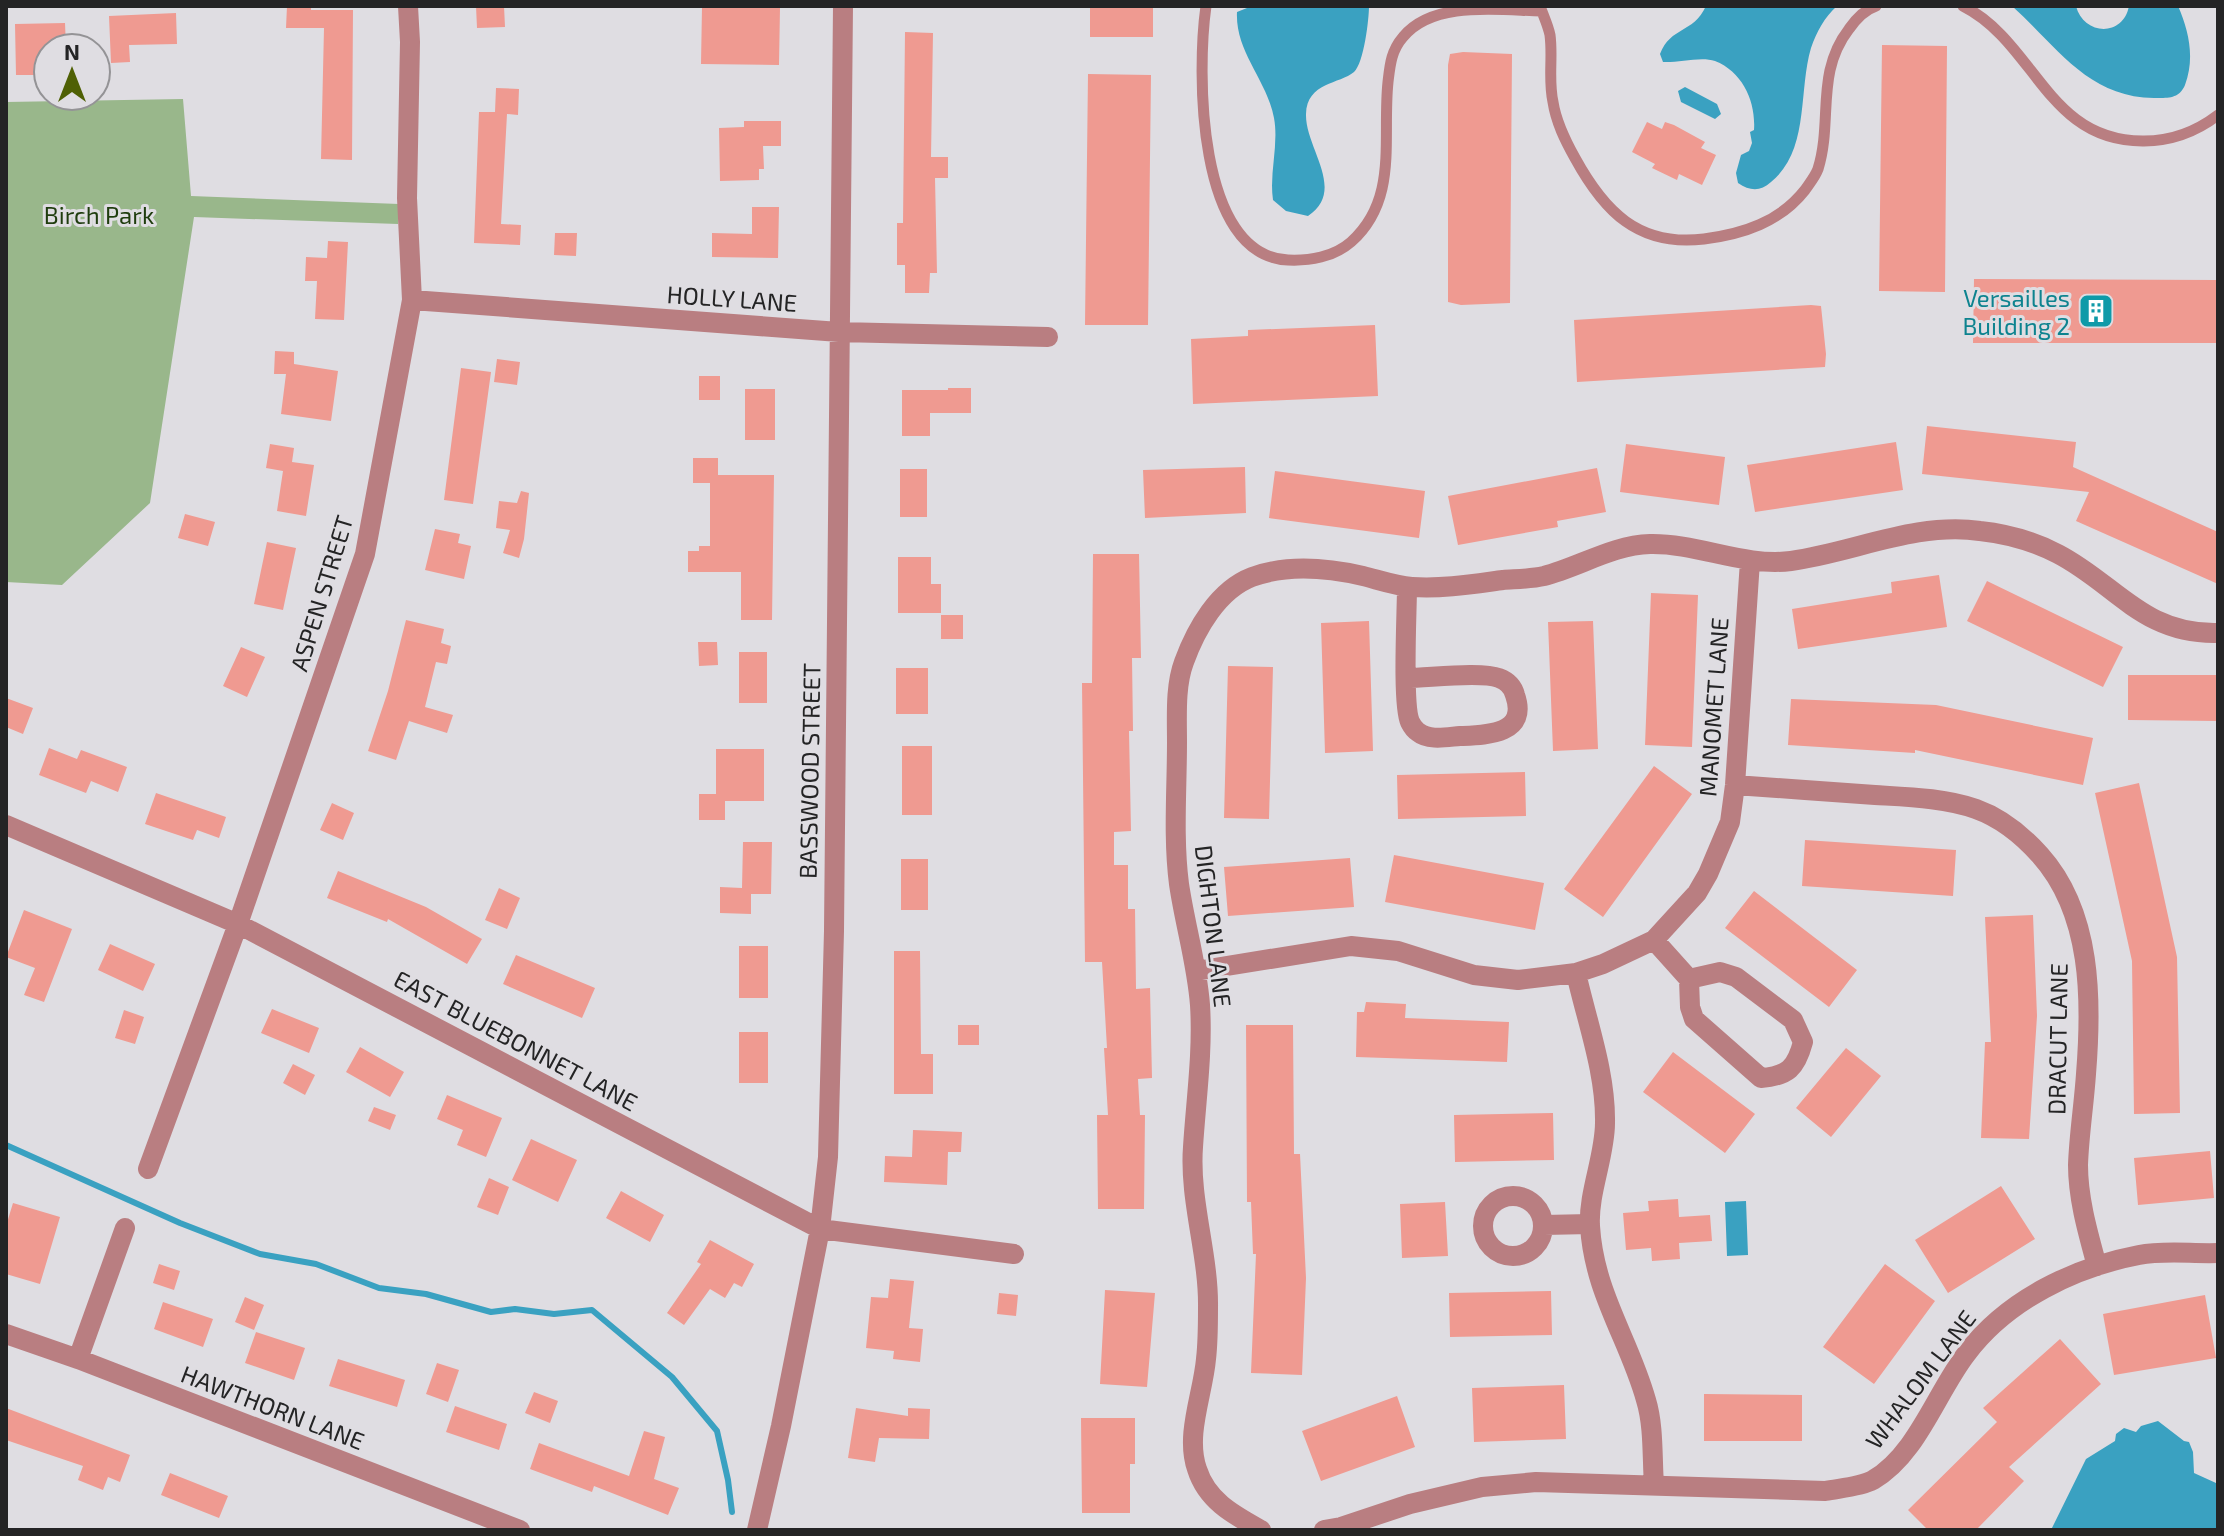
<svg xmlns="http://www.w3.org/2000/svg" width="2224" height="1536" viewBox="0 0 2224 1536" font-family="'Exo 2',sans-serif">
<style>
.green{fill:#99b78b}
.water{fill:#3aa1c1}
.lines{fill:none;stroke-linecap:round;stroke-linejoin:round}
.stream{stroke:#3aa1c1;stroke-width:6}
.building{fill:#ef9a91}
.lane{stroke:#b97e81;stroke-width:11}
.street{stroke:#b97e81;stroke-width:20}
.labels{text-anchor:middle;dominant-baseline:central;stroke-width:6;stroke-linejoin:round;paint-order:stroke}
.park-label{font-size:24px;fill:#1f3d0e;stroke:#dfdde2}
.culture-label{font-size:24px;fill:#0d838f;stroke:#dfdde2;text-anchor:end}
.street-label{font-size:24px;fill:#242425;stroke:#dfdde2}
</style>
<rect width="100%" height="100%" fill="#dfdde2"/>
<!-- green -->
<path class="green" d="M183,99L191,196L399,204L398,224L194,217L150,503L62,585L6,582V102Z"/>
<!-- water -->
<path class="water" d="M1252,6H1369C1369,19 1364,63 1354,72C1340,84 1307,82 1306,114C1305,148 1347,190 1308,216L1286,211L1273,200C1269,173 1279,145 1274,118C1267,80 1235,52 1237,12Z
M1706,6H1837C1824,18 1817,31 1811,48C1798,92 1810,150 1771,182C1760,192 1750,191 1738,183L1736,173L1741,155L1749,151L1752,143L1750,132L1754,130C1756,102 1743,72 1715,61C1701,56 1678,63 1663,62L1660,54C1671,26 1693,34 1706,6Z
M2012,6H2076C2083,35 2123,38 2129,6H2178C2189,31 2195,58 2185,85C2179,99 2168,98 2154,98C2087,97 2057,46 2012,6Z
M1685,87L1717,104L1721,114L1715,119L1681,102L1678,91Z
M1746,1201L1748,1255L1727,1256L1725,1202Z
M2158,1421L2184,1441L2189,1442L2193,1452L2194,1473L2216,1483V1530H2051L2086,1459L2115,1441L2116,1434L2124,1428L2136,1432L2141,1426Z"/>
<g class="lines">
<!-- stream -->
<path class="stream" d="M6,1145L180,1223L260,1254L316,1264L379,1288L426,1294L491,1312L515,1309L554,1314L592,1310L672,1377L717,1431L728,1480L732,1512"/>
</g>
<!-- building -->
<path class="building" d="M287,6H311V10H353L352,160L321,159L324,28H286Z
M476,6H504L505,27L477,28Z
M1090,6H1153V37H1090Z
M702,7L780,8L779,65L701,64Z
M176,13L177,44L129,45L130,62L111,63L109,16Z
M65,23L66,48H48V52L42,53V75H16L15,24Z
M905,32L933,33L931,157H948V178H935L937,273H930L929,293H905V265H897V223H903Z
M1882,45L1947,46L1945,292L1879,291Z
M1463,52L1512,54L1510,303L1461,305L1448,302V65L1450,54Z
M1088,74L1151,75L1148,325H1085Z
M496,88L519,89L518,115L507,114L501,224L521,225L520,245L474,243L479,112H495Z
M744,121H781V146H763L764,169H759V180L720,181L719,128L744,127Z
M1647,122L1662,129L1665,122L1674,125L1705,142L1701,148L1716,155L1702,185L1679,174L1677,180L1652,168L1655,164L1632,152Z
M752,207H779L778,258L712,257V233L752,234Z
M555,233H577L576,256L554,255Z
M328,241L348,242L344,320L315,319L317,281H305L306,257L327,258Z
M1974,279L2218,280V343H1973Z
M1811,305L1821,306L1826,354L1825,367L1577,382L1574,320Z
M1375,325L1378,396L1193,404L1191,339L1248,336V330Z
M275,351L294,352V364L338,371L331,421L281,414L286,374H274Z
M497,359L520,362L517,385L494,382Z
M461,368L491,372L473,504L444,500Z
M699,376H720V400H699Z
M948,388H971V413H930V436H902V390H948Z
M745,389H775V440H745Z
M1927,426L2076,442L2073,467L2218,532V584L2076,521L2089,492L1922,474Z
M1896,442L1903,490L1755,512L1747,465Z
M270,444L294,448L292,462L314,465L306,516L277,511L283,471L266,468Z
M1626,444L1725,457L1719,505L1620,492Z
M693,458H718V475H774L772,620H741V572H688V551H699V546H710V483H693Z
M1245,467L1246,513L1145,518L1143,470Z
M1597,468L1606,512L1557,521L1558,527L1458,545L1448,496Z
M900,469H927V517H900Z
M1275,471L1425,491L1419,538L1269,518Z
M521,491L529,493L524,539L519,558L503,553L510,530L496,528L499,501L517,503Z
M185,514L215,522L208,546L178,538Z
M435,529L460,534L458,543L471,546L464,579L425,570Z
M267,542L296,548L283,610L254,604Z
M1093,554H1139L1141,658H1132L1133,731H1129L1131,831L1114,832V865H1128V909H1135L1136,989L1150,988L1152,1078L1138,1079L1140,1115H1145L1144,1209H1098L1097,1115H1108L1104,1048H1107L1102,962H1085L1082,683H1092Z
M898,557H931V584H941V613H898Z
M1939,575L1947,627L1798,649L1792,609L1892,593L1891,582Z
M1987,581L2123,647L2103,687L1967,621Z
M1651,593L1698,595L1692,747L1645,745Z
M941,615H963V639H941Z
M406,620L444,629L441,643L451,646L447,664L436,662L425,707L453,715L447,733L409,721L396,760L368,751L388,691Z
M1369,621L1373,751L1325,753L1321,623Z
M1593,621L1598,749L1553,751L1548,622Z
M698,642H717L718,665L699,666Z
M241,647L265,657L247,697L223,686Z
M739,652H767V703H739Z
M1228,666L1273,667L1269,819L1224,818Z
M896,668H928V714H896Z
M2128,675H2218V721L2128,720Z
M6,698L33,708L23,734L6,727Z
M1791,699L1936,705L2093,738L2083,785L1915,750V753L1788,745Z
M902,746H932V815H902Z
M49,748L77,759L81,750L127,767L118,792L91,781L86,793L39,775Z
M716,749H764V801H725V820H699V794H716Z
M1654,766L1692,794L1603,917L1564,889Z
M1525,772L1526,816L1398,819L1397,775Z
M2139,783L2177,957L2180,1113L2134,1114L2132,961L2095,793Z
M156,793L226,817L219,838L197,830L193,840L145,824Z
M332,803L354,813L343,840L320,830Z
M1805,840L1956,850L1953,896L1802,886Z
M743,842H772L771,894H751V914L720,913V887L742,888Z
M1394,855L1544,883L1535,930L1385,902Z
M1350,858L1354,907L1228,916L1224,867Z
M901,859H928V910H901Z
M338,871L426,907L482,939L467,964L388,919L387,922L327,898Z
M499,888L520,898L507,929L485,920Z
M1754,891L1857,970L1829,1007L1725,928Z
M24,910L72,929L44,1002L24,995L35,968L6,957Z
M2033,915L2037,1016L2029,1139L1981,1138L1985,1042H1991L1985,917Z
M110,944L155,964L143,991L98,970Z
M739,946H768V998H739Z
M894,951H920L921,1054H933V1094H894Z
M516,955L595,988L582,1018L503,984Z
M1366,1002L1406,1004L1405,1018L1509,1022L1507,1062L1356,1057L1357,1012H1364Z
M272,1009L319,1028L309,1053L261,1033Z
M124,1010L144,1017L135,1044L115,1038Z
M958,1025H979V1045H958Z
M1246,1025H1293L1294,1154H1300L1306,1278L1302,1375L1251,1373L1256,1254H1253L1251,1202H1247Z
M739,1032H768V1083H739Z
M360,1047L404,1072L390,1097L346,1072Z
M1846,1048L1881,1076L1831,1137L1796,1108Z
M1673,1052L1755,1114L1725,1153L1643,1092Z
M293,1064L315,1075L305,1095L283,1083Z
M447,1095L502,1118L486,1157L457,1145L463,1130L437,1119Z
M374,1107L396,1115L390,1130L368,1121Z
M1553,1113L1554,1160L1455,1162L1454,1115Z
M913,1130L962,1132L961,1152H948L947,1185L884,1182L885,1156L912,1157Z
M531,1139L577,1160L558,1202L512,1180Z
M2210,1151L2214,1198L2138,1205L2134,1158Z
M489,1178L509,1187L498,1215L477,1207Z
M2001,1186L2035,1239L1948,1293L1915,1240Z
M621,1191L664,1215L650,1242L606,1218Z
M1678,1199L1679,1217L1710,1215L1712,1241L1679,1243L1680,1259L1652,1261L1651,1248L1626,1250L1623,1213L1649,1211L1648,1201Z
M1445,1202L1448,1256L1402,1258L1400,1204Z
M13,1203L60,1217L40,1284L6,1274V1226Z
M710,1240L754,1264L742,1287L734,1283L725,1298L710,1289L684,1325L667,1313L701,1264L697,1262Z
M159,1264L180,1271L174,1290L153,1283Z
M1885,1264L1935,1301L1874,1384L1823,1347Z
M890,1279L914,1281L909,1328L923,1329L920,1362L893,1359L894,1351L866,1348L871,1297L888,1298Z
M1105,1290L1155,1293L1147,1387L1100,1384Z
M1551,1291L1552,1335L1450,1337L1449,1293Z
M999,1293L1018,1295L1016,1316L997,1314Z
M2205,1295L2216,1358L2114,1375L2103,1314Z
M245,1297L264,1305L254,1330L235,1322Z
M163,1302L213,1319L203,1347L154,1329Z
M256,1332L305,1348L294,1380L245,1363Z
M2060,1339L2101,1384L2009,1467L2024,1481L1976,1530H1928L1908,1510L1997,1422L1983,1408Z
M338,1359L405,1380L397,1407L329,1386Z
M437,1363L459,1370L448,1402L426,1394Z
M1564,1385L1566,1439L1474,1442L1472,1388Z
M534,1392L558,1401L550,1423L525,1413Z
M1704,1394L1802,1395V1441H1704Z
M1397,1396L1415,1447L1321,1481L1302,1431Z
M455,1406L507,1424L499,1450L446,1432Z
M6,1408L130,1455L120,1482L108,1477L103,1490L78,1480L83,1466L6,1440Z
M856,1408L908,1416V1408L930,1409L929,1439L879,1438L875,1462L848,1458Z
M1081,1418H1135V1464H1130V1513H1082Z
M644,1431L665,1437L654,1479L679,1488L668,1515L594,1486L592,1492L530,1469L539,1443L629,1476Z
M170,1473L228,1496L219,1518L161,1495Z"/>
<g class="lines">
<!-- lane -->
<path class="lane" d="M1206,6C1197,70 1196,256 1288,260C1309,261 1334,257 1351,242C1399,199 1382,139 1388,82C1390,65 1391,51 1403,37C1433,0 1499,10 1541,11
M1540,6C1543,15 1548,25 1550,35C1553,57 1548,80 1553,102C1556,122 1565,140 1575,158C1604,211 1638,247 1704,239C1743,234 1780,222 1805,190C1809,184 1815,177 1818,169C1833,121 1815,73 1849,29C1856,19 1864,10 1876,6
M1963,6C2036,43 2047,142 2144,141C2171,141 2197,131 2218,115"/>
<!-- street -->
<path class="street" d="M412,300L839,332L1048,337
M1407,678C1428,678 1481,671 1499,678C1507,681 1513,687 1515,695C1529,735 1485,735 1460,736C1447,737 1429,741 1418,732C1415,730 1412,726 1410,722C1402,704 1407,612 1407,587
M1735,785C1782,788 1828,792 1875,795C1908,797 1945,798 1976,809C2001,818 2023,836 2040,855C2092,913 2092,1000 2086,1074C2084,1104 2079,1135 2078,1165C2078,1199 2088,1233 2097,1266
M6,825L238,924L820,1229L1014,1254
M1654,940L1689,979L1690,1007L1694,1019L1761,1078C1788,1076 1796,1068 1803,1042L1793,1020L1736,977L1720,972L1689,979
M1196,971L1351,946L1398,951L1474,975L1518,980L1576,973L1603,964L1654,940L1697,893L1708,874L1730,822L1735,785L1750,561
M1576,973C1587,1022 1606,1073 1605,1123C1605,1156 1588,1193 1590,1226C1594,1293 1629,1339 1646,1400C1654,1426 1652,1458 1654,1485
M148,1169L238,924L365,554L412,300L407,198L410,42L408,6
M1483 1226a30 30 0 1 1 60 0a30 30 0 1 1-60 0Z
M1544,1225L1590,1224
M6,1334L78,1359L520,1530
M78,1359L125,1228
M757,1530L781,1426L820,1229L828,1157L834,931L843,6
M1261,1530C1234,1515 1207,1501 1197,1469C1185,1435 1203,1394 1206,1359C1208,1342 1208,1325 1208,1308C1209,1255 1189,1200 1193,1147C1196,1100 1203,1052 1200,1005C1197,964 1185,925 1179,884C1173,838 1177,789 1177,742C1177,716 1175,686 1184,662C1196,629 1218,590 1252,577C1287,564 1328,568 1363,576C1379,580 1396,586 1412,587C1443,589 1473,584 1503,580C1516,579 1531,579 1544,576C1579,567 1613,545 1650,544C1698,543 1743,567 1791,561C1855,552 1915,522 1980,531C2008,534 2033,541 2058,554C2116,584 2143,635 2218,633
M1324,1530L1341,1527L1410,1504L1482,1487L1536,1482L1825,1491C1840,1488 1860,1487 1873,1480C1917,1455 1937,1391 1967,1353C2007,1300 2075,1267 2139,1255C2164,1250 2192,1254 2218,1253"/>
</g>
<!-- icons -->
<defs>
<symbol id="building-square" viewBox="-11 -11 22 22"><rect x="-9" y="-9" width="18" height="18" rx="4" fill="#0f9aa8" stroke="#dfdde2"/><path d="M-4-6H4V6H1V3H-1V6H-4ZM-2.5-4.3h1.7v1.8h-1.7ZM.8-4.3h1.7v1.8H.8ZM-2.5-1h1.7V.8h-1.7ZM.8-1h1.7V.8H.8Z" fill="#fff"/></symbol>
</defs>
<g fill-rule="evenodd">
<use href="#building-square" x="2076" y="291" width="40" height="40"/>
</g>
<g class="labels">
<!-- park labels -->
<g class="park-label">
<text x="99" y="214">Birch Park</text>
</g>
<!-- culture labels -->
<g class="culture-label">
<text x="2070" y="297">Versailles<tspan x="2070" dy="28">Building 2</tspan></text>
</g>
<!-- street labels -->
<g class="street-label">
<text transform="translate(732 298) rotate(4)">HOLLY LANE</text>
<text transform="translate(321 593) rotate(-73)">ASPEN STREET</text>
<text transform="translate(1713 707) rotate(-86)">MANOMET LANE</text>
<text transform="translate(809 771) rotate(-89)">BASSWOOD STREET</text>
<text transform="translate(1214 926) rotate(83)">DIGHTON LANE</text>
<text transform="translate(2057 1039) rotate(-89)">DRACUT LANE</text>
<text transform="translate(516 1040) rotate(28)">EAST BLUEBONNET LANE</text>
<text transform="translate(1920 1379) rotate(-53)">WHALOM LANE</text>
<text transform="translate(273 1407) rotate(21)">HAWTHORN LANE</text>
</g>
</g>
<!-- border -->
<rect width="2224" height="1536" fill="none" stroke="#242425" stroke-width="16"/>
<!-- north arrow -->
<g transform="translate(72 72)"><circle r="38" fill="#dfdde2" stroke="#949396" stroke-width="2"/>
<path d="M0-6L14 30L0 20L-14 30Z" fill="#4f6005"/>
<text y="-12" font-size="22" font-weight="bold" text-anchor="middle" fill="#242425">N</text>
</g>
</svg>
